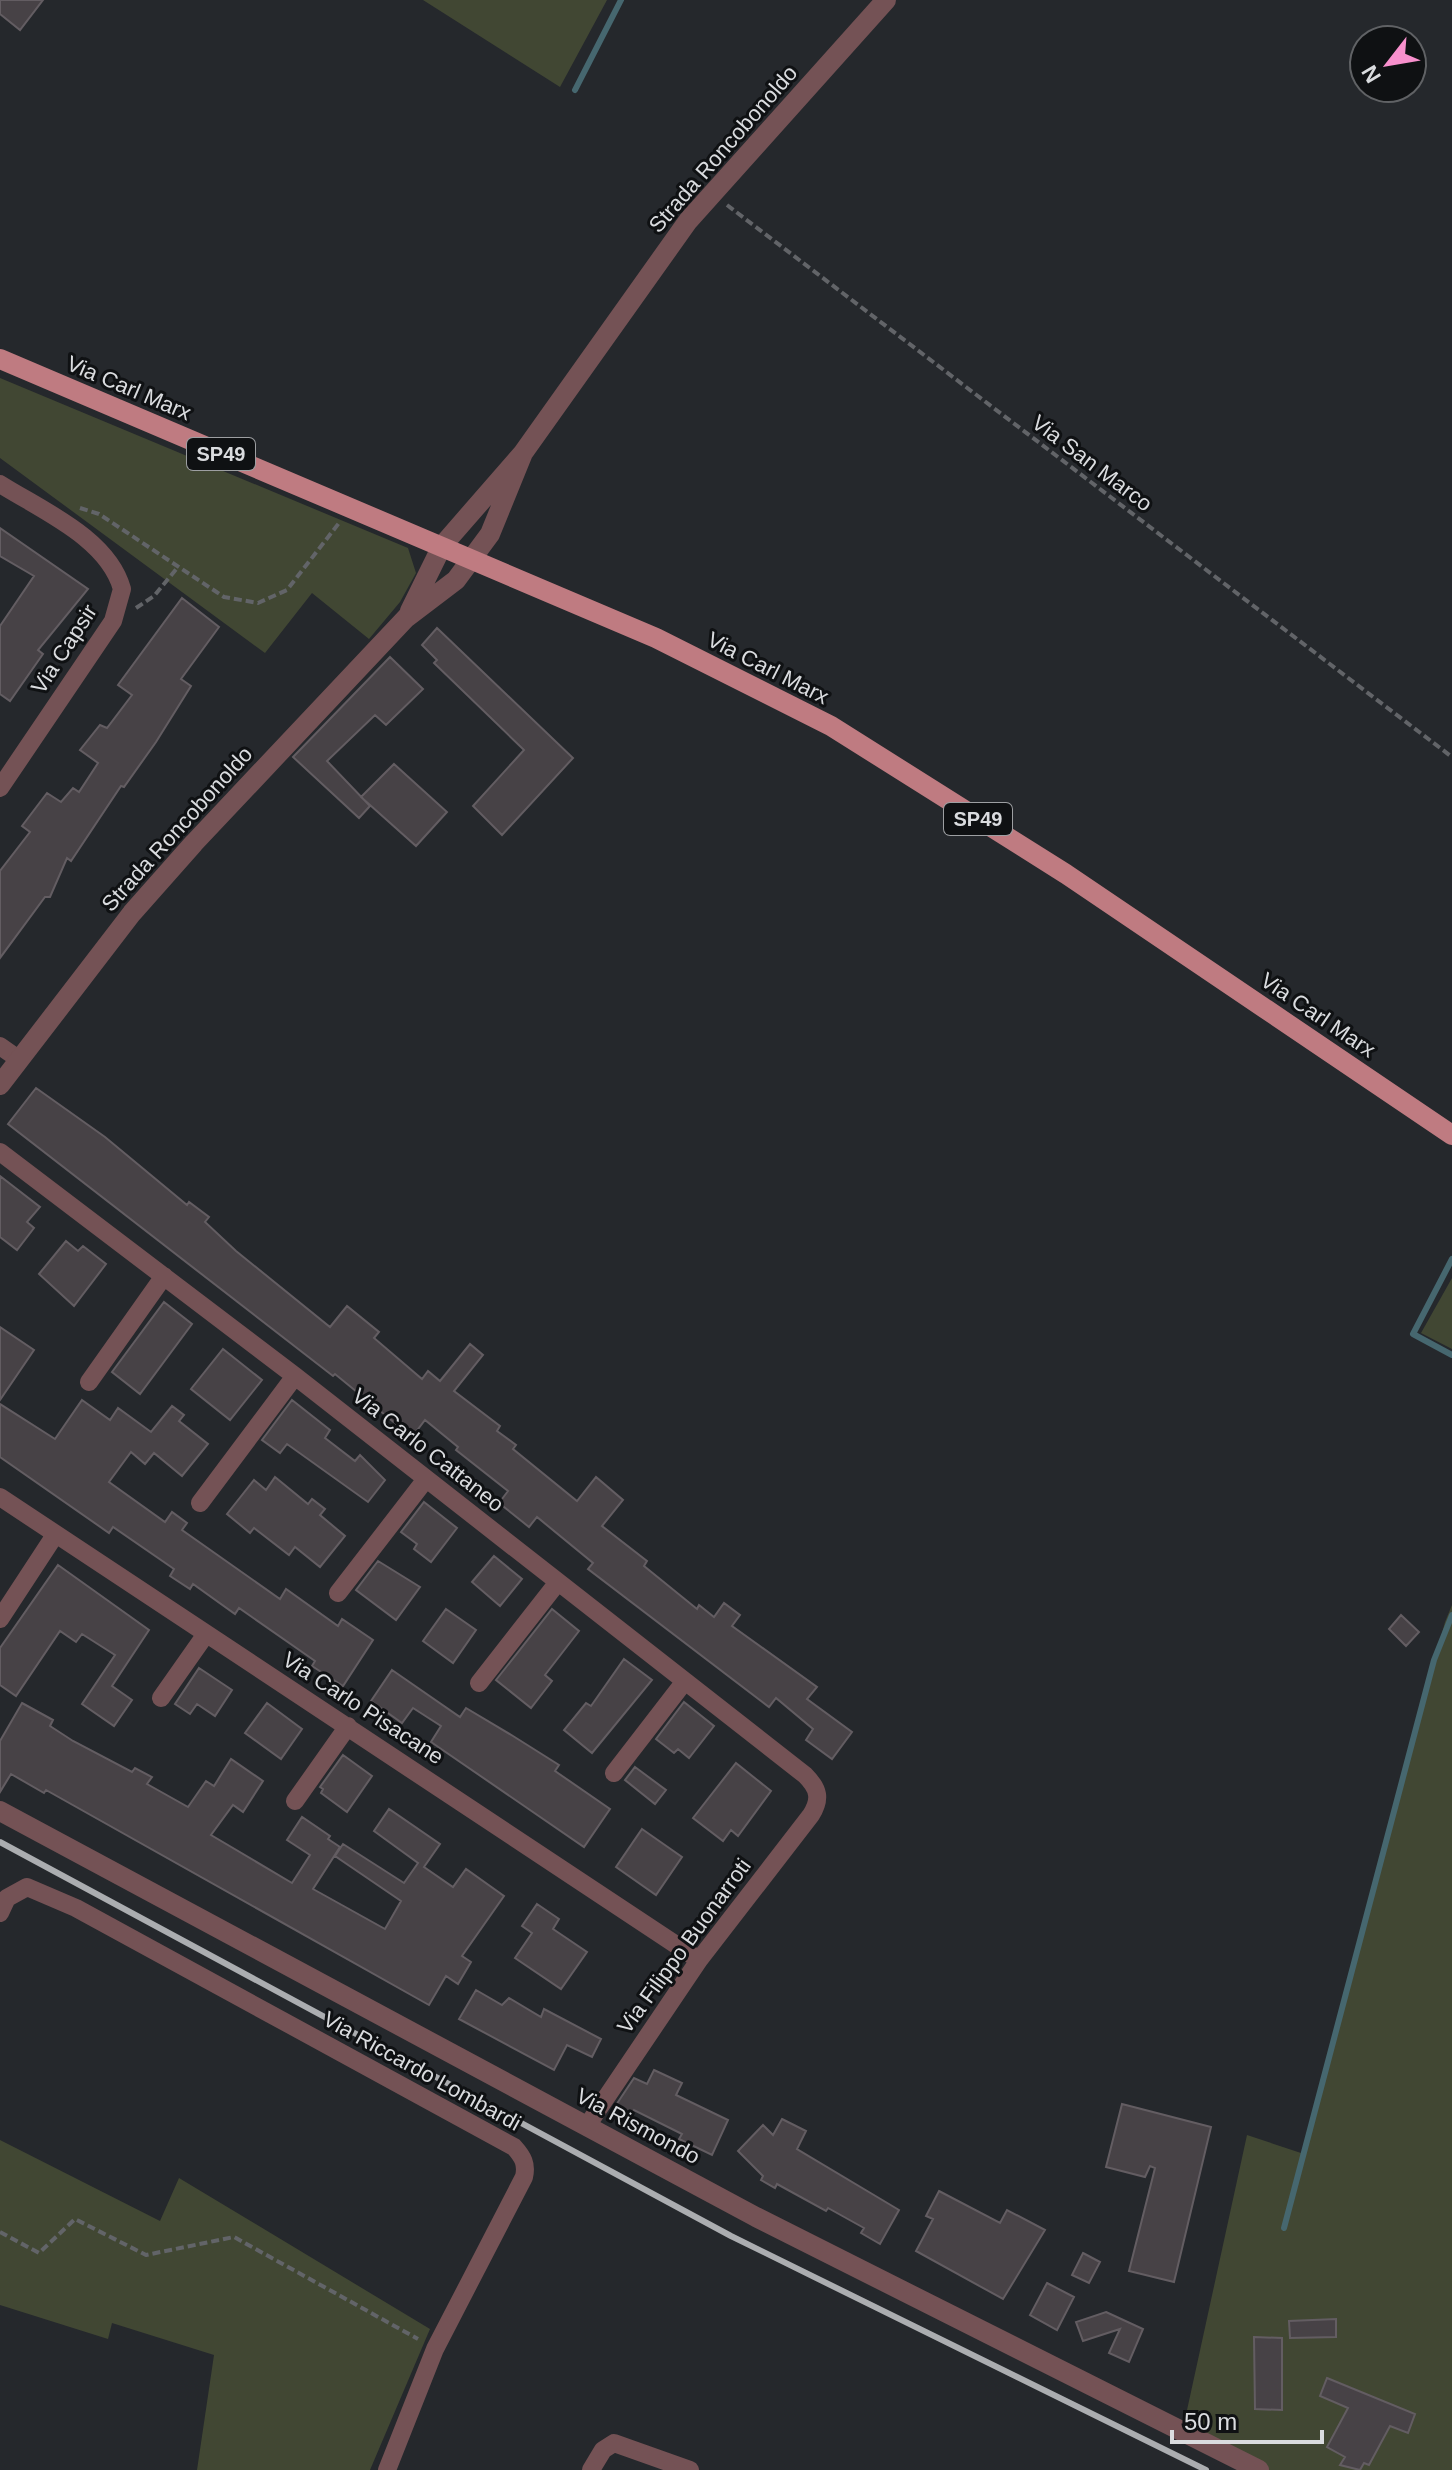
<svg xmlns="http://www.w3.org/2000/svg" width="1452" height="2470" viewBox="0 0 1452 2470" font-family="Arial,sans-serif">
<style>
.green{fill:#414733}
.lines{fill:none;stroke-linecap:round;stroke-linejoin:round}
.stream{stroke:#46676f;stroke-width:6}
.building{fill:#474246;stroke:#635d62;stroke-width:2}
.path{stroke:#626468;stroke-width:4;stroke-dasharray:8 4;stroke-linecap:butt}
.minor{stroke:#745255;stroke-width:18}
.tertiary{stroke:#745255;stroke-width:20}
.primary{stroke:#bf7b81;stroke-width:20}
.rail{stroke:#abadb0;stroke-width:6}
.labels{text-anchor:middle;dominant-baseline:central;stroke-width:6;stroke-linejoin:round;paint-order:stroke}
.shield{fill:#0f1113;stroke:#9d9fa2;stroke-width:2}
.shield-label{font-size:20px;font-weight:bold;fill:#dadcdf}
.street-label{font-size:22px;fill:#dadcdf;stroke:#0f1113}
</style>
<rect width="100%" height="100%" fill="#25282c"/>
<!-- green -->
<path class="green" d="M423,0H607L560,87Z
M0,378L408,548L416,573L400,602L369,639L312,593L265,653L0,458Z
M1452,1278V1349L1421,1333Z
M1452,1605V2470H1261L1182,2433L1247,2135L1304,2154L1445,1622Z
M0,2140L160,2221L179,2178L430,2329L370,2470H197L214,2355L112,2323L108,2339L0,2305Z"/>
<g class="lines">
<!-- stream -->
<path class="stream" d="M575,90L621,0
M1452,1259L1413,1334L1452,1355
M1284,2228L1434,1660L1452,1615"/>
</g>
<!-- building -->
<path class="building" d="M0,0H43L20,30L0,14Z
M0,528L88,589L38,650L43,654L10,701L0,694V626L34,576L0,556Z
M182,598L219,627L181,679L191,686L156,742L124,787L121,786L71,861L67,858L50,897H45L0,958V871L30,832L22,826L47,793L61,802L73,788L79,792L98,763L80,750L100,725L107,728L132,695L118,685Z
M437,628L573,758L502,835L473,806L524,750L434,663L437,660L422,645Z
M390,657L423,689L386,725L375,715L327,761L370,806L359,818L293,757Z
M394,764L447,812L416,846L361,797Z
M36,1088L105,1137L187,1205L189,1202L209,1217L205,1222L236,1251L330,1327L347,1306L379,1332L374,1338L422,1379L428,1371L440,1381L470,1344L483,1355L454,1391L500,1426L497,1431L516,1445L513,1449L577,1501L596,1477L623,1500L602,1526L647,1561L644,1566L697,1609L699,1605L714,1617L724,1603L740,1615L732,1626L817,1687L807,1699L852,1732L832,1759L806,1740L813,1729L776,1698L769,1707L588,1569L593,1563L537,1517L529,1527L499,1503L508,1491L456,1450L458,1447L425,1420L412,1437L335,1374L333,1376L8,1124Z
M0,1176L40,1207L27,1222L34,1228L17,1250L0,1237Z
M66,1241L78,1251L83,1246L106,1264L74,1306L39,1274Z
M164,1302L192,1324L140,1394L112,1372Z
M0,1327L34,1350L0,1400Z
M223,1349L262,1380L230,1420L191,1389Z
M82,1400L110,1420L118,1408L151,1432L172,1406L184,1415L179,1421L208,1444L182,1476L154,1453L145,1464L131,1452L109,1482L165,1522L172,1512L187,1523L182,1530L280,1599L286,1589L338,1626L342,1619L373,1640L343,1686L312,1666L315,1661L239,1608L235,1614L193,1584L190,1589L170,1576L174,1569L113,1527L109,1533L0,1457V1404L55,1439Z
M292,1400L330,1430L325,1438L355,1461L360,1455L385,1480L368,1502L287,1444L280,1453L262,1440Z
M275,1477L308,1504L312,1499L325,1509L320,1515L345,1536L320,1567L295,1547L289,1555L254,1528L250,1533L227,1514L254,1480L266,1490Z
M424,1502L457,1528L431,1562L414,1549L417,1544L401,1532Z
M494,1556L522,1579L500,1606L472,1582Z
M378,1561L420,1587L396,1620L356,1590Z
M58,1565L149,1630L112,1686L132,1700L114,1726L82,1704L115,1655L82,1634L76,1642L60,1631L16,1696L0,1685V1648Z
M446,1609L476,1630L453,1663L423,1641Z
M552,1609L579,1631L545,1675L552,1681L531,1708L496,1680Z
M1401,1615L1419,1632L1406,1646L1389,1629Z
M624,1659L652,1680L592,1753L564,1730L586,1703L591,1706Z
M199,1668L232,1690L215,1716L197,1704L190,1714L175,1704Z
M392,1670L460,1717L466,1708L513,1736L559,1765L555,1771L610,1809L584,1847L431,1742L441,1726L413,1708L402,1723L371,1701Z
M684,1702L714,1726L689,1758L678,1749L674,1753L656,1739Z
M22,1703L53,1720L50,1726L73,1741L132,1772L135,1768L152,1777L147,1784L188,1807L206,1781L214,1786L231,1759L263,1781L243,1812L233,1805L211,1835L292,1883L310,1855L287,1840L302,1817L330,1836L328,1839L340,1847L313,1889L385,1929L401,1901L335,1856L343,1844L404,1883L418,1863L374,1831L389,1809L440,1844L424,1867L453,1887L466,1869L504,1896L462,1956L471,1962L458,1984L446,1976L429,2005L46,1790L44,1793L11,1774L0,1792V1741Z
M267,1703L302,1729L281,1759L245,1733Z
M343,1755L372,1776L347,1812L321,1793L323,1789L320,1787Z
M736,1763L771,1791L738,1836L731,1830L723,1841L693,1818Z
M635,1767L666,1790L655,1804L625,1780Z
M642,1829L682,1857L656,1895L616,1867Z
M537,1904L559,1919L553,1929L587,1952L561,1989L515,1958L532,1933L522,1926Z
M476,1990L502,2005L509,1998L541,2017L544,2009L601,2039L592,2057L567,2045L554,2070L459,2019Z
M654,2070L682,2083L676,2095L728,2120L712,2155L679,2139L682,2134L634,2110L631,2116L614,2108L634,2078L647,2084Z
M1122,2104L1211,2127L1174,2282L1129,2271L1155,2168L1150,2166L1145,2177L1106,2167Z
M782,2119L806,2131L797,2149L899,2210L880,2244L861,2233L864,2228L828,2208L826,2211L777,2184L775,2188L761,2180L763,2176L738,2151L763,2125L773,2135Z
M939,2191L1000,2223L1007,2210L1045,2230L1003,2299L916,2251L933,2219L926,2216Z
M1083,2253L1100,2262L1089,2283L1072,2275Z
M1047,2283L1074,2297L1057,2330L1030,2315Z
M1106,2312L1143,2329L1129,2362L1109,2353L1120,2329L1083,2341L1076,2322Z
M1336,2319V2337L1290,2338L1289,2321Z
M1254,2337L1282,2338V2410L1255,2409Z
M1327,2378L1415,2414L1408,2433L1390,2426L1369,2465L1364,2463L1360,2470L1340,2465L1345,2457L1327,2447L1348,2408L1320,2396Z"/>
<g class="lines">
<!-- path -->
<path class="path" d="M727,205L1452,757
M80,508L99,514L224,597L258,603L287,590L339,523
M136,608L154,596L178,567
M0,2232L39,2253L75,2219L146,2255L234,2237L418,2339"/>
<!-- minor -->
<path class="minor" d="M0,484C41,510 108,538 122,589L113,621L0,788
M0,1046L17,1058
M0,1152L295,1376L805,1775C819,1789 821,1799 811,1815L699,1960L587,2126
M89,1382L164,1276
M0,1497L699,1960
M200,1503L295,1376
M338,1593L426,1479
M0,1619L55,1535
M479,1683L558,1582
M161,1698L206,1634
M614,1773L685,1681
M295,1801L348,1726
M0,1913L7,1898L27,1887L76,1908L514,2147C523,2157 527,2164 524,2177L435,2349L387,2470
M591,2470L603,2450L614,2443L690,2470"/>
<!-- tertiary -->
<path class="tertiary" d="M410,611L442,546L523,453L688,221L886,0
M0,1085L132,913L194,843L406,618L456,580L490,534L523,453
M0,1811L756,2217L1259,2470"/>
<!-- primary -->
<path class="primary" d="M0,359L656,638L831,726L1066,874L1452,1135"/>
<!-- rail -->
<path class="rail" d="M0,1842L731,2236L1206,2470"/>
</g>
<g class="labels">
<!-- shield labels -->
<g class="shield">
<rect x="187" y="438" width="68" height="32" rx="6"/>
<rect x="944" y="803" width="68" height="32" rx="6"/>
</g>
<g class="shield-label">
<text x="221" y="454">SP49</text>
<text x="978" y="819">SP49</text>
</g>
<!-- street labels -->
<g class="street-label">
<text transform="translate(723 149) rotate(-49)">Strada Roncobonoldo</text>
<text transform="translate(129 388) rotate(23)">Via Carl Marx</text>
<text transform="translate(1092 463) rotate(37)">Via San Marco</text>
<text transform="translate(64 649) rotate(-57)">Via Capsir</text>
<text transform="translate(768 668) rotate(27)">Via Carl Marx</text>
<text transform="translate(177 829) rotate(-48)">Strada Roncobonoldo</text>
<text transform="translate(1318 1015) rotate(34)">Via Carl Marx</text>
<text transform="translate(428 1450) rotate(38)">Via Carlo Cattaneo</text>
<text transform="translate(363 1708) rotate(33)">Via Carlo Pisacane</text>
<text transform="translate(684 1946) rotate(-54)">Via Filippo Buonarroti</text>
<text transform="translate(422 2071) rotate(29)">Via Riccardo Lombardi</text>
<text transform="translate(638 2126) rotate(28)">Via Rismondo</text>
</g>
</g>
<!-- north arrow -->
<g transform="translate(1388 64) rotate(239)"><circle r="38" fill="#0f1113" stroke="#606265" stroke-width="2"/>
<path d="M0-6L14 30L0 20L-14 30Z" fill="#f890cd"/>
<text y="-12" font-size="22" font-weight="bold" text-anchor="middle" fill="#dadcdf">N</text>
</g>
<!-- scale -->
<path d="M1172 2430v12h150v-12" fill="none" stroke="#dadcdf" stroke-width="4"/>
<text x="1184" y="2430" font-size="24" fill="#dadcdf" stroke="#0f1113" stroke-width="6" paint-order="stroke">50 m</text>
</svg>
